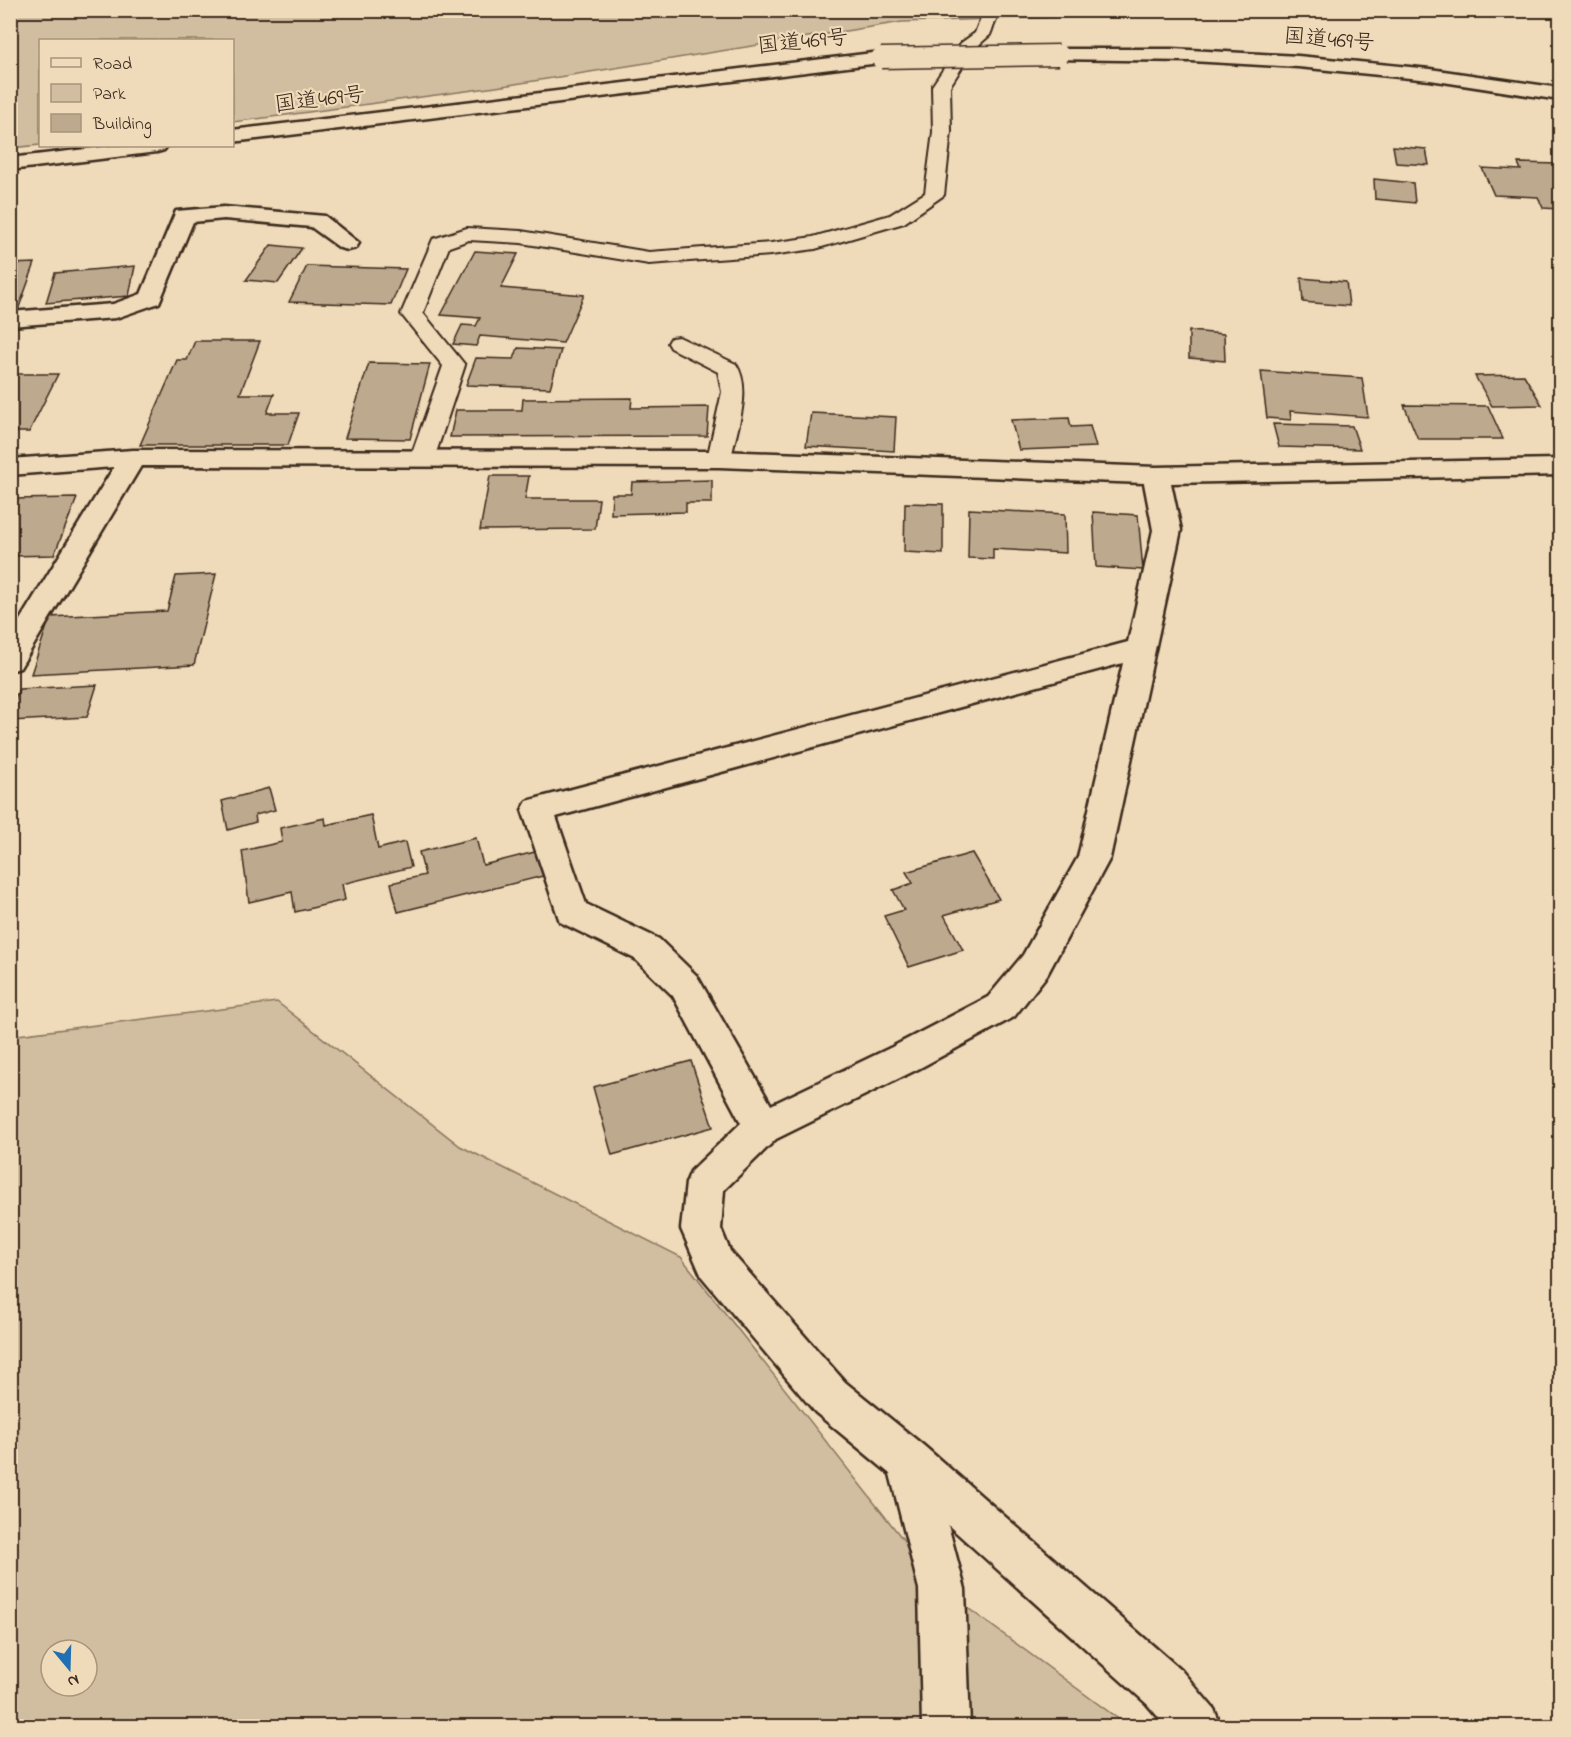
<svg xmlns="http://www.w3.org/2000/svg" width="1571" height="1737" viewBox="0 0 1571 1737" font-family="'Indie Flower','Klee One',sans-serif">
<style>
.green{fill:#d1bea0;stroke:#86745f;stroke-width:1.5;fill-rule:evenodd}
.building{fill:#bda98e;stroke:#3b2a1e;stroke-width:1.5}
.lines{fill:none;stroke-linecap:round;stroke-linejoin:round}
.service-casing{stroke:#3b2a1e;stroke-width:4}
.minor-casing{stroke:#3b2a1e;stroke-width:5}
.trunk-casing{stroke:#3b2a1e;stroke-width:5}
.service{fill:#efdab9;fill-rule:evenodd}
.minor{fill:#efdab9;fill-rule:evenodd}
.trunk{fill:#efdab9;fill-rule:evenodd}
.trunk-bridge-casing{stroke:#3b2a1e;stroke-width:23;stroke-linecap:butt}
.trunk-bridge{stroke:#efdab9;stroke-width:20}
.labels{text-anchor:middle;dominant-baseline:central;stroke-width:4.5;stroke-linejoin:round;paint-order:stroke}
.far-street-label{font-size:22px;fill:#3b2a1e;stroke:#efdab9}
</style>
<rect width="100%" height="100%" fill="#efdab9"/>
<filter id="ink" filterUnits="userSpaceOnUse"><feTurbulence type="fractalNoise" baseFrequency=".0167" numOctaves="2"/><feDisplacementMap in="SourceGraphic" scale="12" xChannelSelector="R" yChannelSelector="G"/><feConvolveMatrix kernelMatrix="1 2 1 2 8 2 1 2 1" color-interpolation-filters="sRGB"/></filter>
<g filter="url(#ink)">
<!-- green -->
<path class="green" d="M11,11H1251L902,22L496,87L233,122L232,40H40V145L11,148Z
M1278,11L1438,10V11L1436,17Z
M277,1002L460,1146L681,1257L942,1589L1128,1726H11L10,1036ZM51,1650H87V1686H51Z"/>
<!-- building -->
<path class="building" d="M1393,146L1426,149L1429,165L1396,163Z
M1518,163L1558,164L1560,170V209L1543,208L1538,197L1494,195L1482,168L1521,170Z
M1374,179L1413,183L1415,203L1375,199Z
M271,245L302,248L278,283L246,280Z
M475,251L518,254L501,288L584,295L563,343L480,336L476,346L453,344L462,325L476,326L480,318L441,315Z
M35,263L18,310H10V264Z
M135,266L129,296L46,303L55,273Z
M307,266L406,269L391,305L289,302Z
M1301,278L1346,282L1349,306L1303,302Z
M1189,331L1224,334L1225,361L1189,358Z
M195,341H260L240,394H274L267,413H299L288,445H140L177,360H187Z
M518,348L561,350L550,388L466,385L476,358L514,359Z
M369,363L430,364L410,439L345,438Z
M1261,371L1362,378L1368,417L1290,411L1291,420L1267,418Z
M10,374H58L29,432H10Z
M1524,375L1542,405L1492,406L1475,376Z
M632,398L631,408L709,407L707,436L450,437L456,410H522L523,399Z
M1404,405L1488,406L1503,439H1418Z
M811,413L896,417L894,451L806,446Z
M1069,418L1071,427L1090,426L1096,447L1019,450L1011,420Z
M1273,424L1352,426L1360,449L1279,447Z
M490,476H529L525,499H599L595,529L480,530Z
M712,480V503H686V512L611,514L612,494H631L632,482Z
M77,498L54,555L10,556V499Z
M905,503L943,504V554L904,552Z
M969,509L1065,514L1066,553L993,549V559L968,558Z
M1093,512L1138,515L1143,570L1096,567Z
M216,574L194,665L31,674L50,617L167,611L176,576Z
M97,685L87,717L10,721V712L19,689Z
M16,775L10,808V776Z
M269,788L275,810L255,815L256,822L228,830L222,801Z
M371,815L378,849L405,842L411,867L342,884L345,900L295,912L292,892L249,902L242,851L282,842L280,828L325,818L326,825Z
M476,838L483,865L535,852L543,876L398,912L391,883L425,875L419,852Z
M972,853L999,899L944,915L963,950L909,967L884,916L904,910L893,890L913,883L906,872Z
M691,1061L713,1127L612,1155L593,1087Z"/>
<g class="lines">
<defs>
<path id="service" d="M984,10H1000L990,35L973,50L950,86L951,132L944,195L904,223L815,249L771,255L649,264L521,243L469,240L449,247L423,313L465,365L434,459L430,464L422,466L414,464L410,459L443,366L401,314L433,239L467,228L521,231L649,252L771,243L813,237L890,215L925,193L933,132L932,86L961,43L975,33Z
M679,337L736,364C753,390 736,431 731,459L727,464L719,466L711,464L707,459L722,392L718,372L671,348L668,343L671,338Z"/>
<path id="minor" d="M224,207L325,216L359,243L356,248L348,250L340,248L311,227L224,219L193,222L159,303L116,318L10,326V312L113,304L141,294L176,211Z
M133,450L719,451L1156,467L1560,459V475L1171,483L1181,530L1110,858L1047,975L1014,1017L918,1069L776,1139L724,1190L721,1229L730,1251L845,1382L924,1446L1181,1670L1214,1709L1221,1726H1166L1147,1704L948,1525L965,1589L970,1726H922L919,1589L890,1474L815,1412L702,1277L681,1229L686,1183L691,1171L741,1123L673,996L635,959L560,922L522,810L527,801L538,798L1128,642L1153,530L1144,483L719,467L141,466L20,668L10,671V636L114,467L10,475V459ZM1123,663L1078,857L1023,955L988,997L892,1047L771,1105L697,976L659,939L586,904L556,817Z"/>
<path id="trunk" d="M1059,49H1172L1298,56L1430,69L1560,88V100L1430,80L1298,67L1191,61L1052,59L1050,55L1052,51Z
M881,52L888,54L890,58L888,62L232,142V130Z
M111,146H167L164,150L157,152L10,170V158Z"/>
</defs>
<!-- service casing -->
<use href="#service" class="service-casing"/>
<!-- minor casing -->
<use href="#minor" class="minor-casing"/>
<!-- trunk casing -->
<use href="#trunk" class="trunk-casing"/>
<!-- service -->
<use href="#service" class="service"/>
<!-- minor -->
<use href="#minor" class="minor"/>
<!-- trunk -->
<use href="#trunk" class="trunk"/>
<defs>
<path id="trunk-bridge" d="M881,58L1059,55"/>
</defs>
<!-- trunk-bridge casing -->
<use href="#trunk-bridge" class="trunk-bridge-casing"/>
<!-- trunk-bridge -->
<use href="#trunk-bridge" class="trunk-bridge"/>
</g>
</g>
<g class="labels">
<!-- far-street labels -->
<g class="far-street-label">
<text transform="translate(1329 41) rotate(5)">国道469号</text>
<text transform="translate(803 43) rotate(-6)">国道469号</text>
<text transform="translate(320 101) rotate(-7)">国道469号</text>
</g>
</g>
<!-- margin -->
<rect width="1571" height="1737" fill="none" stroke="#efdab9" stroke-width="36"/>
<rect x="18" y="18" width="1535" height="1701" fill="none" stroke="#3b2a1e" stroke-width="2" filter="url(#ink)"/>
<!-- legend -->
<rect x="39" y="39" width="195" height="108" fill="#efdab9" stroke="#a7947b" stroke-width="1.5"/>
<rect x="51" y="58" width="30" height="9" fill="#efdab9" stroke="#a7947b" stroke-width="1.5"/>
<text x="93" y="69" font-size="18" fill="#3b2a1e">Road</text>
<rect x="51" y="84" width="30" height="18" fill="#d1bea0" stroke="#a7947b" stroke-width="1.5"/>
<text x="93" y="99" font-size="18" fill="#3b2a1e">Park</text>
<rect x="51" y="114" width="30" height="18" fill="#bda98e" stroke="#a7947b" stroke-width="1.5"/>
<text x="93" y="129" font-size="18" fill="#3b2a1e">Building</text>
<!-- north arrow -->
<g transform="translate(69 1668) rotate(161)"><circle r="28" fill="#efdab9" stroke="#a7947b" stroke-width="1.5"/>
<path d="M0-4.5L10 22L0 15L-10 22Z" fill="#1f6fb2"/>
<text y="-9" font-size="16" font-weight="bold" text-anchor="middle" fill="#3b2a1e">N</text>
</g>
</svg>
